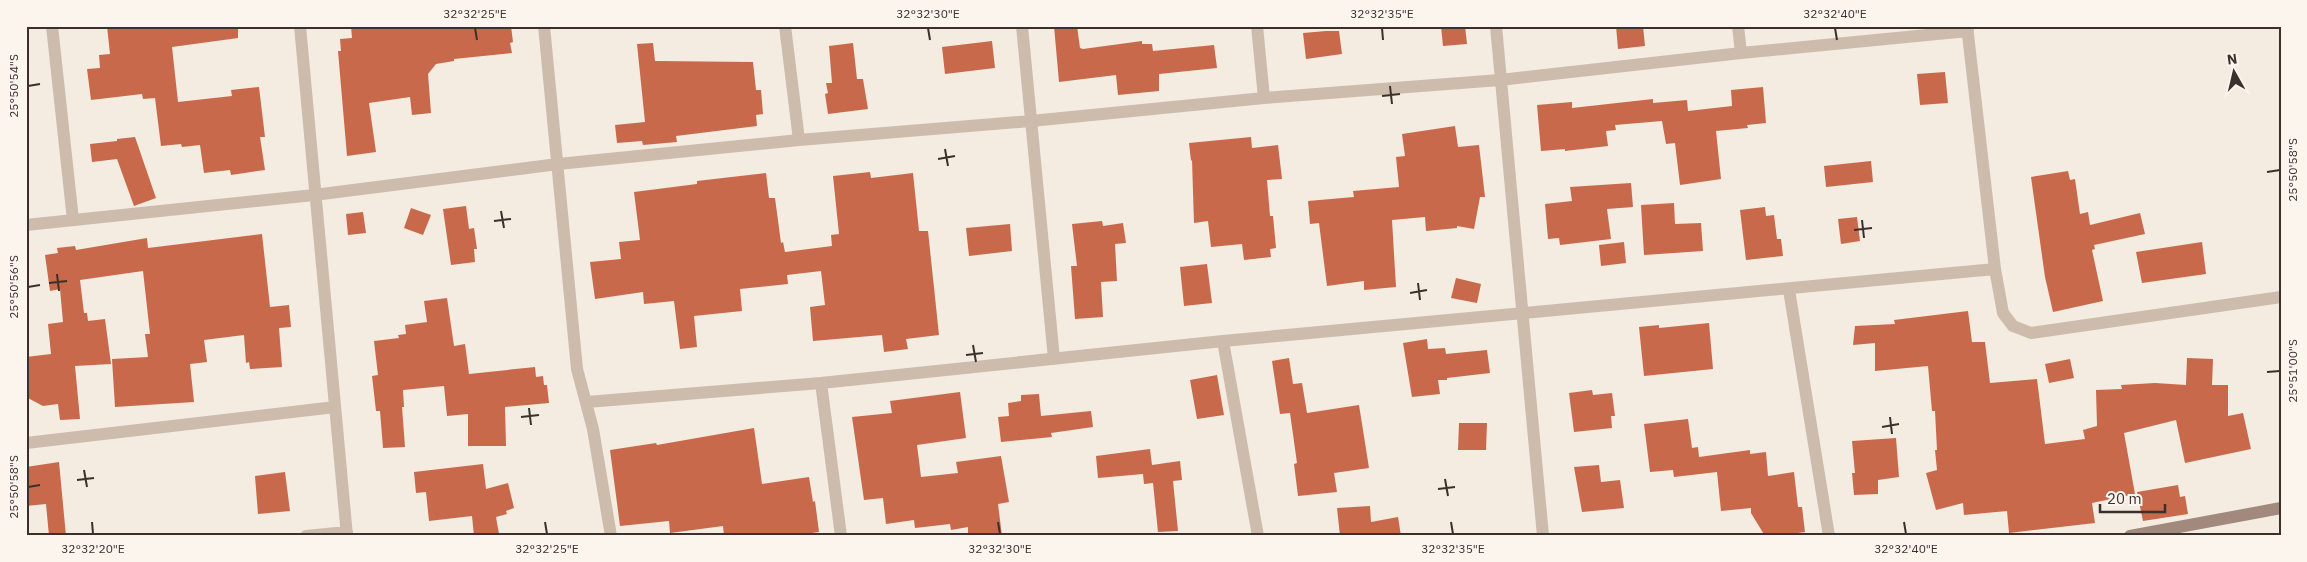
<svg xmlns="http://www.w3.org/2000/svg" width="2307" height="562" viewBox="0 0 2307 562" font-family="'IBM Plex Sans',sans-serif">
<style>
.building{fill:#c8694b}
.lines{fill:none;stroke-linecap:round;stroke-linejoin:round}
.street{stroke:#cdbbac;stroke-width:12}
.secondary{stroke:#a18a7d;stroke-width:12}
.ticks{fill:none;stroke:#3b302b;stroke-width:2}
.neatline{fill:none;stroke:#3b302b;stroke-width:2}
.ticks-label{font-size:12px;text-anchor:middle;fill:#3b302b}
</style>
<rect width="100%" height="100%" fill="#f4ebe1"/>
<!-- building -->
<path class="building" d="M107,26H238V38L172,47L178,102L232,96L231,90L259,87L265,137H260L265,170L231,175L230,170L204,173L200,145L182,147L181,144L161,146L155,98L143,99L142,94L91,100L87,69L100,68L99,55L110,54Z
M351,26H377V29L407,26H511L513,42L510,43L512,53L454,59V61L436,64L428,74L431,113L412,115L410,97L369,103L376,152L347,156L338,51H341L340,39L352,38Z
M1054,26H1077L1080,48L1083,49L1142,41V44H1152L1153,51L1214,45L1217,68L1159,74V91L1118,95L1116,75L1059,82Z
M1441,26H1465L1467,44L1443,46Z
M1616,26H1643L1645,46L1618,49Z
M1326,31H1339L1342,54L1306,59L1303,33Z
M992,41L995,68L945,74L942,47Z
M653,43L655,61L753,62L756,90H761L763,114L756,115L757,126L676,136L677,142L643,145L642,141L617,143L615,125L645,122L637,44Z
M853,43L857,79H863L868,109L828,114L825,94L828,93L826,83H832L829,46Z
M1945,72L1948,103L1920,105L1917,74Z
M1763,87L1766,123L1747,125L1748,128L1716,131L1721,179L1680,185L1675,143L1666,144L1662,121L1615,125L1616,130L1606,131L1608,146L1565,151V149L1541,151L1537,105L1572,102V108L1653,99V103L1687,100L1688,111L1732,106L1731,90Z
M1455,126L1458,147L1479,145L1485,197H1480L1474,229L1457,226V228L1426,231L1425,217L1392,220L1396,287L1364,290V281L1327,286L1319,223L1310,224L1308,201L1354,197L1353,191L1399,187L1396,157L1405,156L1402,134Z
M135,137L156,198L134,206L117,159L92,162L90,144L117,141V139Z
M1251,137L1252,148L1278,145L1282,179L1267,180L1270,216H1273L1276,248L1270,249L1271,257L1244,260L1242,244L1211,247L1208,221L1194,223L1192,160L1191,161L1189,143Z
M1871,161L1873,182L1826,187L1824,166Z
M2068,171L2070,180L2075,179L2080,214L2088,212L2090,225L2140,213L2145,234L2094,245L2095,249L2092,250L2103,301L2053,312L2045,277L2031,177Z
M870,172L871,178L913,173L919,231H928L939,335L906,339L908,349L884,352L882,335L813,341L810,307L825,305L821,271L787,275L788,284L740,289L742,311L694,316L697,347L680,349L674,301L644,304L643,292L595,299L590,262L621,259L619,242L640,240L634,192L697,184V181L766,173L769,198H775L781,243L783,242L785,252L832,246L831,235L839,234L833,176Z
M1631,183L1633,207L1607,209L1611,239L1560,245L1559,238L1548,239L1545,204L1572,201L1570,187Z
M1674,203L1675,224L1701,223L1703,251L1644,255L1641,205Z
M466,206L469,229L474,228L477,249H474L475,262L451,265L443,209Z
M1765,207L1766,216L1774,215L1777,239H1781L1783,256L1746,260L1740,210Z
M411,208L431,215L423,235L404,228Z
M363,212L366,233L348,235L346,214Z
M1857,217L1860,241L1841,244L1838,219Z
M1102,221L1103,226L1123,223L1126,243L1115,244L1117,281L1101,282L1103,317L1075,319L1071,266H1077L1072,224Z
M1010,224L1012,251L969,256L966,228Z
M262,234L270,307L289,305L291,327L279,328L282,367L250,369L249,362L246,363L244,335L204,340L207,362L190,364L194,402L115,407L112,359L148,357L145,334H150L143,271L80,280L84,313H87L88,321L105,319L111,364L75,366L80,419L60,420L58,404L43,406L26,397V357L51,354L48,324L63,322L60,289L50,291L45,255L58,253L57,248L75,246L76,250L147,238L148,248Z
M1624,242L1626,263L1601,266L1599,245Z
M2202,242L2206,274L2142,283L2136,252Z
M1207,264L1212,303L1184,306L1180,267Z
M1456,278L1481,284L1477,303L1451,298Z
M447,298L454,346L465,344L469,374L535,367L536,377L543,376L544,385H547L549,403L505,407L506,446H468V414L447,416L444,386L403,390L404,407H402L405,447L383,448L380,411H376L372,376L378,375L374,341L399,338L398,335L406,334L405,325L427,322L424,301Z
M1968,311L1972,342H1985L1990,383L2037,379L2045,444L2085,439L2083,430L2097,426L2096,390L2122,389L2121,385L2155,383L2186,385L2187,358L2213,359L2212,385H2228V416L2243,413L2251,449L2185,463L2176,420L2124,433L2135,494L2092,503L2095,523L2009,533L2007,511L1964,515L1963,503L1936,510L1926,473L1937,470L1935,450H1937L1935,411H1932L1928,366L1875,371V343L1853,345L1855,326L1895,324L1894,320Z
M1709,323L1713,369L1644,376L1639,327L1659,325V328Z
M1427,339L1428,349L1445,348L1446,354L1487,350L1490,373L1447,378V380H1438L1440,394L1412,397L1403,343Z
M1289,358L1293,384L1302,383L1307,413L1359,405L1369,468L1334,473L1337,492L1298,496L1294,464L1297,463L1290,413L1280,414L1272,361Z
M2070,359L2074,378L2049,383L2045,364Z
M1217,375L1224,415L1197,419L1190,380Z
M1592,390L1593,395L1612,393L1615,416H1611L1612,428L1574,432L1569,393Z
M960,392L966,438L917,445L921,477L958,473L956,462L1001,456L1009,502L998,504L1002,536H968V527L951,530L950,524L915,528L914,520L886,524L883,498L864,500L852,417L892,413L890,401Z
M1039,394L1041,416L1091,411L1093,427L1051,433L1052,437L1001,442L998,417L1009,416L1008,403L1021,401V395Z
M1688,419L1692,448L1698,447L1699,457L1750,450V454L1766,452L1768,476L1794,472L1798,507H1802L1805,532L1790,534V536H1765L1751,513V508L1721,511L1717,472L1674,477L1673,470L1650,472L1644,424Z
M1459,423H1487L1486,450H1458Z
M754,428L762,484L809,477L813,502L815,501L819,532L790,536H724L723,526L670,533L669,521L620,526L610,450L656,443L657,445Z
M1896,438L1899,477L1878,480V494L1854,495L1852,473H1855L1852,441Z
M1150,449L1152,465L1180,461L1182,480L1173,481L1178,531L1158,532L1153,483L1144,484L1143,474L1098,478L1096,456Z
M59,462L66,536H49L46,504L26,506V467Z
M483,464L486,489L508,483L514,508L506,511L507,514L496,517L499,534L474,536L472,516L429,521L426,492L416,493L414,472Z
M1599,465L1601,482L1620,480L1624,508L1582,512L1574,467Z
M285,472L290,511L258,514L255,476Z
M2178,485L2180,497L2185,496L2188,514L2143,521L2137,492Z
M1370,506L1371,522L1398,517L1401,536H1340L1337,508Z"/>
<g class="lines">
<!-- street -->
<path class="street" d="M52,26L73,220
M300,26L347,536
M544,26L577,369L593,429L611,536
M785,26L799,140
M1022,26L1054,359
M1257,26L1264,98
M1496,26L1543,536
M1738,26L1741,53
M26,225L314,195L558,164L799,140L1031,121L1264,98L1500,80L1741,53L1968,31
M1995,269L2003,313L2013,326L2031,333L2281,297
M1789,290L1829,536
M1223,341L1258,536
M821,383L841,536
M587,402L821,383L1223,341L1995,269L1967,26
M26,443L335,407
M306,536L347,532"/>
<!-- secondary -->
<path class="secondary" d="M2130,536L2281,508"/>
</g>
<!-- ticks -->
<path class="ticks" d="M475,28L477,40M928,28L930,40M1382,28L1383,40M1835,28L1837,40M28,86L40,84M1390,86L1392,104M1382,96L1400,94M945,149L948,166M938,159L955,156M2267,172L2280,170M501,211L504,228M1862,220L1864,238M494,221L511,219M1854,230L1872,228M57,274L59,291M49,283L67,281M1418,283L1420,300M28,287L40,285M1410,293L1427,290M973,345L976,362M966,355L983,353M2267,372L2280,371M529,408L531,425M521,417L539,415M1890,417L1892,434M1882,427L1899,424M84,470L87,487M1445,479L1448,496M77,480L94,478M28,487L40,485M1438,489L1455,487M92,522L93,534M545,522L547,534M998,522L1000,534M1451,522L1453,534M1904,522L1906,534"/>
<!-- border -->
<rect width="2307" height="562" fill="none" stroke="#fbf5ee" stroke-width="55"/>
<!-- north arrow -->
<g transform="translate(2234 72) rotate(352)" stroke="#fbf5ee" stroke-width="4" paint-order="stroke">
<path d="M0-4L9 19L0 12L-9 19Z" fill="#3b302b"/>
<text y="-8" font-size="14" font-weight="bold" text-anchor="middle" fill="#3b302b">N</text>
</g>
<!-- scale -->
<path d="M2100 504v8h65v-8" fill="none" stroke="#3b302b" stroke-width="2.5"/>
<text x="2107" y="504" font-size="15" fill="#3b302b" stroke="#fbf5ee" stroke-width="4" paint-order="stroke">20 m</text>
<rect x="28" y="28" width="2252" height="506" class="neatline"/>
<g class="ticks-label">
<text x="475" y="18">32°32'25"E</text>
<text x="928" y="18">32°32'30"E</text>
<text x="1382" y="18">32°32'35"E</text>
<text x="1835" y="18">32°32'40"E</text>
<text transform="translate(14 86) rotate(-90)" y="4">25°50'54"S</text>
<text transform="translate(2293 170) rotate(-90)" y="4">25°50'58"S</text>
<text transform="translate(14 287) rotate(-90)" y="4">25°50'56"S</text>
<text transform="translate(2293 371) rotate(-90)" y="4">25°51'00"S</text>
<text transform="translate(14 487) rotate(-90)" y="4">25°50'58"S</text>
<text x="93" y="553">32°32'20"E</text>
<text x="547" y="553">32°32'25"E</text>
<text x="1000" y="553">32°32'30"E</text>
<text x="1453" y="553">32°32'35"E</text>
<text x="1906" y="553">32°32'40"E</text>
</g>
</svg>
